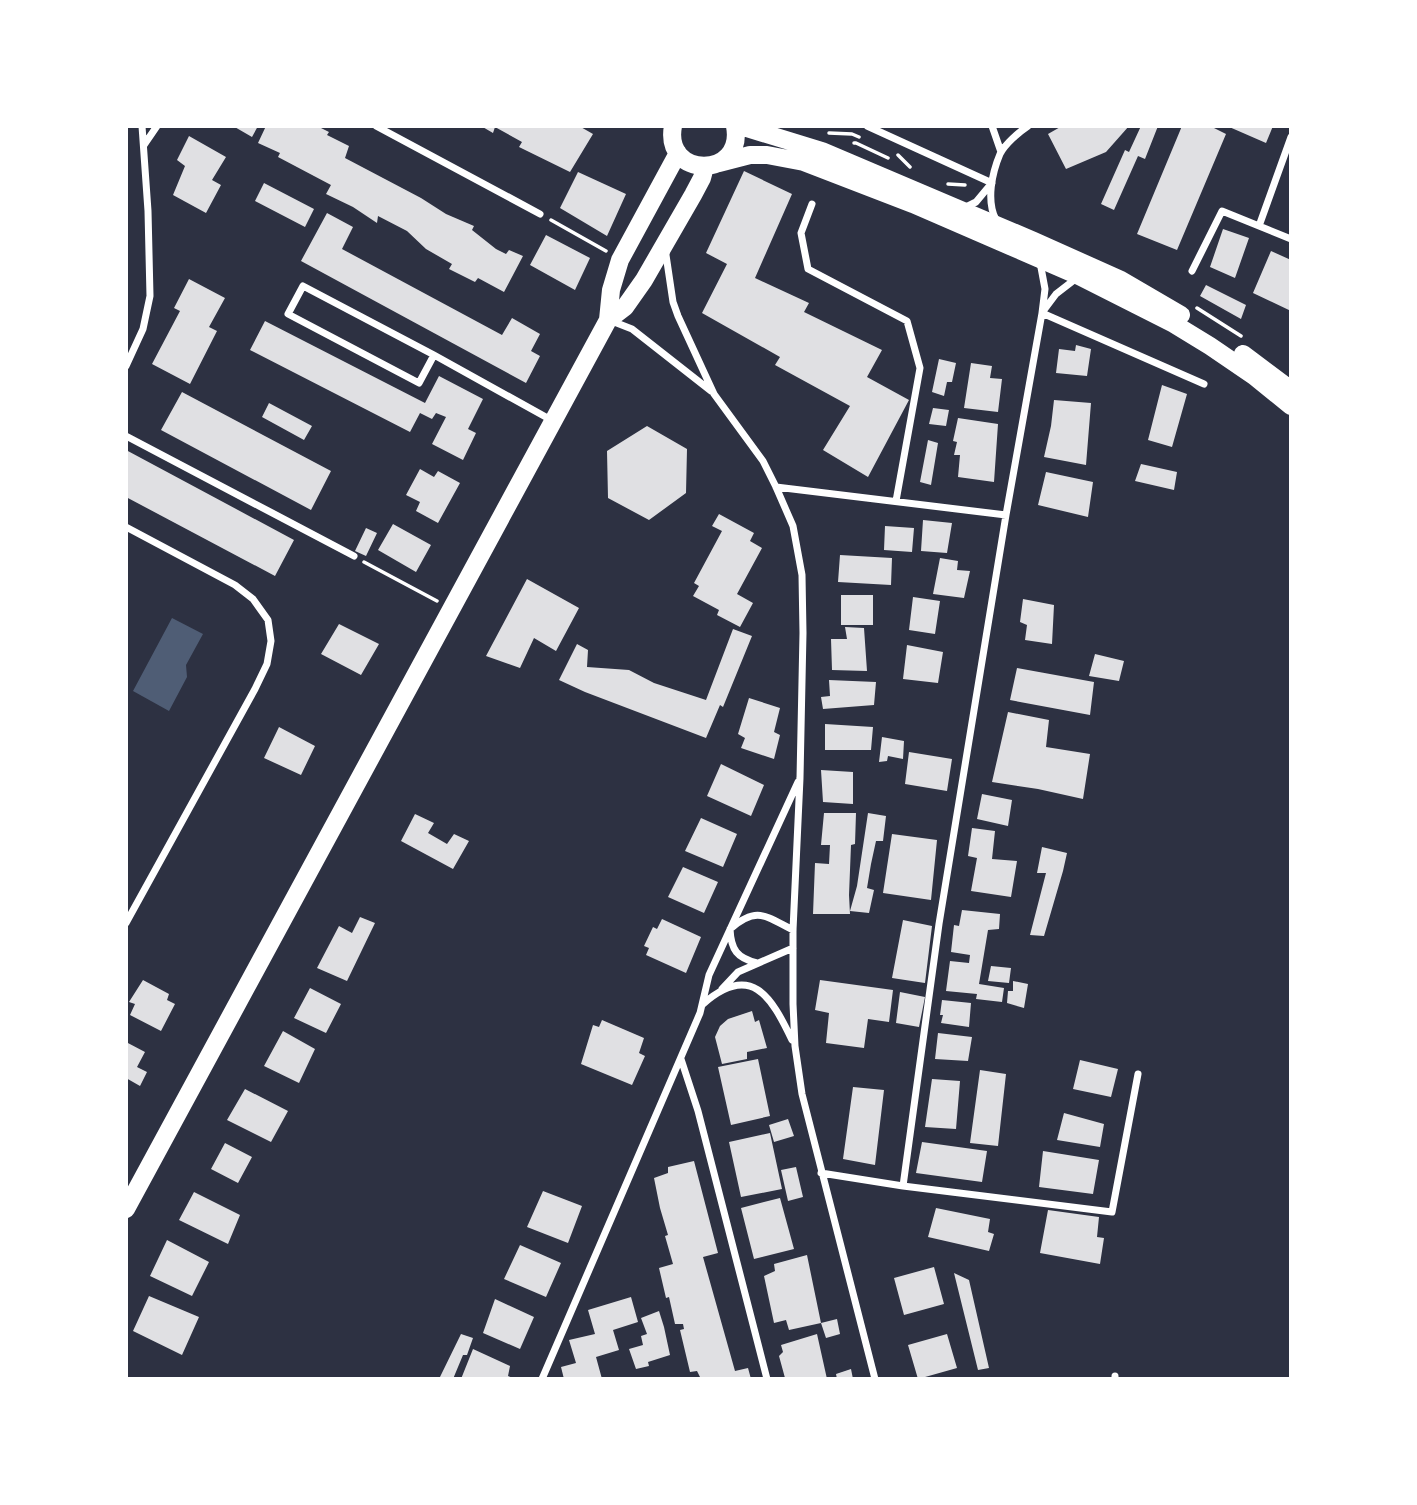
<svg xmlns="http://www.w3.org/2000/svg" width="1417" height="1505" viewBox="0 0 1417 1505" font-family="Lora,serif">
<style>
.water{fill:#4f5d75}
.building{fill:#e0e0e3}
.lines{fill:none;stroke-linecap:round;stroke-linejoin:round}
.path{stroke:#fff;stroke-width:3.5}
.minor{stroke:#fff;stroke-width:7}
.primary{stroke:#fff;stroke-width:18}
</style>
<rect width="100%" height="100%" fill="#2d3142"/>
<!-- water -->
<path class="water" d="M172,618L203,634L186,665L187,677L169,711L133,691Z"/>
<!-- building -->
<path class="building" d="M233,126H258L252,137Z
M266,126H317L329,132L327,135L349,146L345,158L421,198L446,214L474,226L472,230L496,249L506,254L509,250L523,256L504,292L478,278L475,282L449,269L452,264L426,249L407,231L378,216L377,223L353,207L326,194L331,185L278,157L280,153L258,143Z
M481,126H579L593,134L570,172L519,147L522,142L495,127L493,133Z
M1062,126H1129L1106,152L1066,169L1048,134Z
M1141,126H1158L1145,159L1138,156L1114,210L1101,204L1125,150L1129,152Z
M1182,126H1210L1226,134L1177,250L1137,234Z
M1227,126H1273L1266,143Z
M189,136L226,157L212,180L221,185L206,213L173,195L185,166L177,160Z
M744,171L792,194L755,278L809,303L804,312L882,350L867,377L909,400L868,477L823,450L850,406L775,365L780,357L702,313L727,264L706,253Z
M578,172L626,194L607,236L560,208Z
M264,183L314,209L305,227L255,201Z
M327,213L353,227L342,249L502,335L512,318L540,334L531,351L540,356L526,383L301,261Z
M1223,229L1249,238L1235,278L1210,267Z
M546,235L590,258L575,290L530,265Z
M1271,251L1291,260V311L1253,293Z
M189,279L225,298L209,327L217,331L190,384L152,364L180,311L174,308Z
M1206,285L1246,305L1241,319L1200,296Z
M265,321L425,403L439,376L483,399L468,429L476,433L463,460L432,444L446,417L436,413L432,419L420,413L410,432L250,350Z
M1076,345L1091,349L1087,376L1056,373L1059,349L1075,351Z
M939,359L956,363L952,382H947L944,396L932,392Z
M971,363L992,366L990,378L1002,379L998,412L964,408Z
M1162,385L1187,394L1172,447L1148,440Z
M182,392L331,471L311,510L161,430Z
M1054,400L1091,403L1086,465L1044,457L1051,426Z
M269,403L312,426L304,440L262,417Z
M933,408L949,410L946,426L929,424Z
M958,418L998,424L994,482L958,477L960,455H954L957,442L953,441Z
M647,426L687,449L686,493L649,520L608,498L607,451Z
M928,440L938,443L931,485L920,482Z
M126,450L294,540L275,576L126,497Z
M1141,464L1177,472L1174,490L1135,481Z
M420,469L434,477L438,471L460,483L438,523L416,511L420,502L406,495Z
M1046,472L1093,482L1088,517L1038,505Z
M719,514L754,533L750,541L762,548L737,594L753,603L740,627L717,615L719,610L693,596L699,586L694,583L722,531L712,526Z
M923,520L952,523L947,553L921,551Z
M393,524L431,545L416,572L378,550Z
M885,526L914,528L912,552L884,550Z
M366,528L377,533L366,556L355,551Z
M840,555L892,558L891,585L838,582Z
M940,558L958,561L957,570L970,571L964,598L933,594Z
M527,579L579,608L556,651L534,638L520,668L486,656Z
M841,595H873V625H841Z
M913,597L940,601L935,634L909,630Z
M1023,599L1054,605L1052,644L1025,640L1027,625L1020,622Z
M339,624L379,644L361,675L321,654Z
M845,627L864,628L867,671L832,670L831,639H847Z
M733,629L752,636L723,707L720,705L706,738L585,692L559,680L577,644L588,650L587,667L629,670L654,683L706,700Z
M907,645L943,652L938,683L903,679Z
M1095,654L1124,661L1119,681L1089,676Z
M1017,668L1094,682L1090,715L1010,700Z
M829,680L876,682L874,705L823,709L821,697L830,696Z
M749,698L780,708L774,732L780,735L774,759L741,748L745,738L738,734Z
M1008,712L1049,720L1046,747L1090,754L1083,799L1038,789L992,782Z
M825,724L873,727L871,750H825Z
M279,727L315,746L301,775L264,758Z
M882,737L904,741L903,759L888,756L887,761L879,762Z
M909,752L952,759L947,791L905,784Z
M721,764L764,785L751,816L707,796Z
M821,770L853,772V804L823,802Z
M982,794L1012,800L1008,826L977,819Z
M824,813H856L855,844L851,845L849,895L850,914H813L815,863L829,864L830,845H821Z
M868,813L886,816L883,841H876L871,864L867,888L874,890L869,913L850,911L857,886Z
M415,814L434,823L428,833L447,844L454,834L469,841L453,869L401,841Z
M701,818L737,834L723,867L685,851Z
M972,828L995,831L992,859L1017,861L1011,897L971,891L977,858L968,856Z
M892,834L937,840L931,900L883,893Z
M1042,847L1067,853L1063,871L1044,936L1030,935L1046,873H1037Z
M683,867L718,882L704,913L668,897Z
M962,910L1000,914L999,929L988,930L979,984L1004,988L1002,1002L976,999L977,994L946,991L950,961L969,963L970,955L951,952L954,925L959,926Z
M360,917L375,923L347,981L317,968L339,926L352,933Z
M662,919L701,937L686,973L646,955L649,948L644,946L653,927L657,929Z
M903,920L932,926L925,983L892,978Z
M991,966L1011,968L1009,983L988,981Z
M143,980L169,994L167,1000L175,1004L161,1031L130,1015L135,1004L129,1002Z
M820,980L893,990L889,1022L868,1019L864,1048L826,1043L829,1013L815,1010Z
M1013,981L1028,984L1024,1008L1007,1003L1008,991H1013Z
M310,988L341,1004L326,1033L294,1018Z
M900,992L925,997L919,1027L896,1023Z
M942,1000L971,1003L969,1027L941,1023L943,1015H940Z
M752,1011L755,1022L759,1020L767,1048L747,1052V1059L722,1064L715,1037L720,1026L728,1019Z
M602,1020L644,1038L639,1053L645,1056L632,1085L581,1064L593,1025L599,1027Z
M283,1031L315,1049L299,1083L264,1066Z
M938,1033L972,1037L968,1061L935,1059Z
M126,1042L145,1052L137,1067L147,1072L140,1086L126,1078Z
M758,1059L770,1116L731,1125L718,1067Z
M1080,1060L1118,1069L1111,1097L1073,1089Z
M980,1070L1006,1074L998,1146L970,1143Z
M932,1079L960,1081L956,1129L925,1127Z
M853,1087L884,1090L875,1165L843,1159Z
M245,1089L288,1111L271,1142L227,1120Z
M1064,1113L1104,1124L1100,1147L1057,1140Z
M788,1119L794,1136L774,1142L769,1125Z
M770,1133L782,1189L741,1197L729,1142Z
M922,1142L987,1151L982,1182L916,1173Z
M225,1143L252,1157L238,1183L211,1169Z
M1043,1151L1099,1160L1093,1194L1039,1187Z
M694,1161L718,1253L703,1257L735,1371L748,1368L751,1379H701L697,1371L690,1372L680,1330L684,1329L683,1324H675L669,1297L666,1298L659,1268L673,1264L665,1236L668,1235L660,1208L654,1178L668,1173V1167Z
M796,1167L803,1197L788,1201L781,1170Z
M543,1191L582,1206L568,1243L527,1227Z
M194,1192L240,1215L228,1244L179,1220Z
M780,1198L794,1249L754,1259L741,1208Z
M936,1208L990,1219L988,1232L994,1234L989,1251L928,1237Z
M1048,1210L1099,1217L1097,1237L1104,1238L1100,1264L1040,1253Z
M167,1240L209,1262L192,1296L150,1276Z
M520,1245L561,1263L546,1297L504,1279Z
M807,1255L821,1323L789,1330L786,1320L774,1323L764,1276L775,1271L774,1264Z
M934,1267L944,1304L904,1315L894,1278Z
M954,1273L969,1280L989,1368L978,1370Z
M149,1296L199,1317L182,1355L133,1331Z
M631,1297L638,1322L613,1330L619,1350L596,1357L602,1379H564L561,1367L576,1363L569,1340L595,1334L588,1310Z
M495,1299L534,1317L520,1349L483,1333Z
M659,1311L664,1327L670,1355L648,1362L649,1366L636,1369L629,1349L643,1345L641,1336L647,1334L641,1318Z
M837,1319L840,1334L826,1338L821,1323Z
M461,1334L473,1338L467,1355H463L453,1379H439Z
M817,1334L827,1379L785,1378L779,1356L783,1352L781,1345Z
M947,1334L957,1368L918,1379L908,1345Z
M473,1349L510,1366L508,1376L515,1379H461Z
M851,1369L853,1379H837L836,1374Z"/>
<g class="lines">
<!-- path -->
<path class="path" d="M829,133L852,134L859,137
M854,143H856L888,158
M898,155L910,167
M948,184L965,185
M551,220L606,251
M1197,308L1241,336
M364,562L437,601"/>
<!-- minor -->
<path class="minor" d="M376,126L540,214
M867,126L992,183
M992,126L1001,152
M144,145L157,126
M812,204L801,233L808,269L907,321L920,368L896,501
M964,208L976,202L991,184
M996,220C986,201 992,173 1000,154C1005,144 1019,132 1028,126
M1259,226L1291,137
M666,250V255L673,302L678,316L714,394L763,461L776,487L793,526L802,575L803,633L800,778L793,930V1004L795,1046L802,1094L875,1379
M1040,262L1045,289L1042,313
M1192,271L1222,211L1291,239
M1044,310L1056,294L1078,277
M609,320L632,329L711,391
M434,355L419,383L288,314L303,286L434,355L553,421
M126,366L143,329L150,296L148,211L142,126
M126,436L354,556
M776,487L1006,515
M126,527L235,585L253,599L268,620L271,641L267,664L255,689L126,923
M757,963C737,958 731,950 730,929C757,906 765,916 793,930
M722,989L738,972L793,948
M703,1004C751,962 771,996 792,1040
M681,1059L698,1111L767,1379
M821,1173L903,1186L1112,1212L1138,1074
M903,1186L939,924L1006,515L1042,313L1204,384
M1115,1376V1379
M542,1379L700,1013L709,975L798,782"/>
<!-- primary -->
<path class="primary" d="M673,126C663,179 745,179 735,126
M740,126L822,151L1034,241L1121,280L1181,315
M719,163L750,155H767L804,162L913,204L1079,276L1174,324L1210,346L1254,376L1291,406
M608,320L611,290L620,260L678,153
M1243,354L1291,390
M126,1209L608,320L625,307L644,280L693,195L702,178L705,167"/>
</g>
<!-- border -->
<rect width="1417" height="1505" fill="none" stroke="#ffffff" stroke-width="256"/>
</svg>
